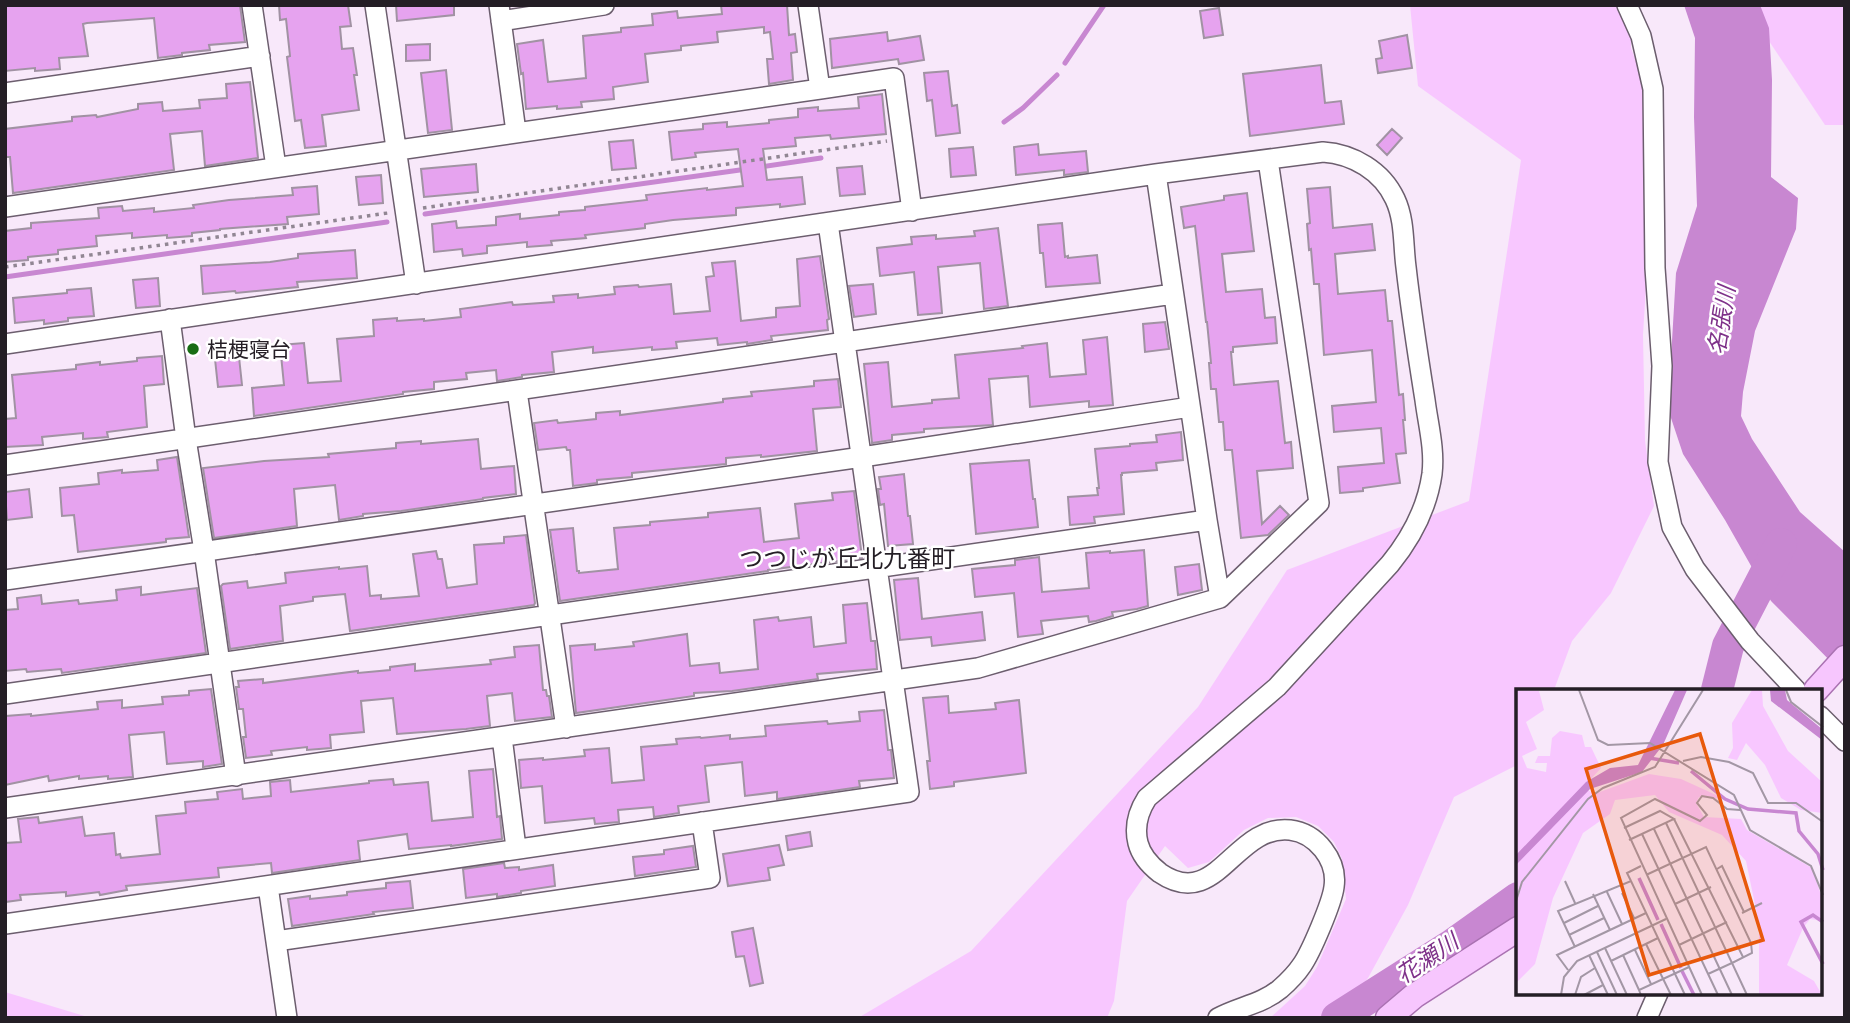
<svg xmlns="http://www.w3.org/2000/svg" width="1850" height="1023" viewBox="0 0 1850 1023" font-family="'Archivo Narrow','Noto Sans JP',sans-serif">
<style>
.green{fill:#f8c7ff}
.water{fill:#c887d1}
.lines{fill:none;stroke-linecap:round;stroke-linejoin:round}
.stream{stroke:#c887d1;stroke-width:5}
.river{stroke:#c887d1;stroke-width:32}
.building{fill:#e6a3ef;stroke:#a192a3;stroke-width:2}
.minor-casing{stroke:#6c5e6e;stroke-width:22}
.major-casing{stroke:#aa72b2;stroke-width:27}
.path{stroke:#918693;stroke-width:3.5;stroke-dasharray:3.5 5;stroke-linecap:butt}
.minor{stroke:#fff;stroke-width:19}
.major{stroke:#f7c6fe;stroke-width:24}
.poi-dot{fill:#186d14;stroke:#fff;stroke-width:2.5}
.labels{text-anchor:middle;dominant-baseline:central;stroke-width:5;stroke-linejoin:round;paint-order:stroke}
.poi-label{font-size:21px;fill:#241e25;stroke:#fff;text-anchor:start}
.water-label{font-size:23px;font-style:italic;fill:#7e3189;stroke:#fff}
.quarter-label{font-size:24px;fill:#241e25;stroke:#fff}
.inset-river{fill:none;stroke:#c887d1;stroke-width:3.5}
.inset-road{fill:none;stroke:#a397a5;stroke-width:2}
.view{fill:#e8590c;fill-opacity:0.15;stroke:#e8590c;stroke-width:3.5}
.inset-edge{fill:none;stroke:#241e25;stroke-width:3.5}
</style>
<rect width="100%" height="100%" fill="#f8e8fa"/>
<!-- green -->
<path class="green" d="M1410,5H1638L1631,28V48L1661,130L1650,221L1643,335L1645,441L1654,506L1611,593L1572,641L1554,690H1518L1517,765L1454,797L1408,905L1368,978L1349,1004L1332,1018H1270L1305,986L1317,967L1346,899L1342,859L1334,842L1318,826L1296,817L1268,818L1244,830L1209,862L1188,868L1165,846L1127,901L1114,1001L1107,1018H858L971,951L1198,707L1287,570L1469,501L1521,160L1418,86Z
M1750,5H1845V125H1825L1755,20Z
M5,992L91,1018H5Z"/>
<!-- water -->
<path class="water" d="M1684,5H1760L1769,28L1772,80L1771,177L1798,198L1796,229L1755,331L1743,392L1741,416L1752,439L1800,512L1845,552V676L1771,601L1725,520L1683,454L1668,409L1676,273L1697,206L1694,117L1695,38Z"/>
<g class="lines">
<!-- stream -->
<path class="stream" d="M1065,63L1104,5
M1004,122L1023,108L1057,75
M760,167L821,158
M425,214L747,169
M5,277L387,222"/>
<!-- river -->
<path class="river" d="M1717,690L1728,646L1781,544
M1337,1018L1452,945L1518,898"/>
</g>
<!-- building -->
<path class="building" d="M13,5H240L245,42L209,45L210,50L182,53V55L158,58L154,18L87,23L83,24L88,56L59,58L60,69L35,71V68L5,71V6Z
M279,5H348L351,26L340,27L342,49L353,48L357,75H354L359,110L322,115L326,146L305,148L301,120L295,121L287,57L290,56L286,19L280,20Z
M396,5H454V15L397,21Z
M721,5H787L789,35L795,34L797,52L791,53L793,80L769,84L767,59H773L770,32L764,33V27L717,32L718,42L681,46V50L645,54L648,82L613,87L614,99L581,102L582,107L557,109V106L526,109L523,73L521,74L517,44L543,40L548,82L586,78L583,36L621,32V28L653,25L652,14L677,11L678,18L722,14Z
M1219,8L1223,35L1204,38L1200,11Z
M887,32L888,41L920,36L924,60L899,64L898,59L832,68L830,39Z
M1407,35L1412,68L1378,73L1376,59L1382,58L1379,41Z
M430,44V60L406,61V45Z
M1321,65L1325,103L1341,101L1344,124L1250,136L1243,74Z
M446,70L452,130L428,133L421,73Z
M948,71L952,106L957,105L960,133L936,136L932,100L927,101L924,73Z
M250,82L258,158L205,166L202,131L170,134L174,170L13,193L10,157H6L5,129L72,121V117L96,115L97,117L138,109V104L162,102L163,111L200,108L199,100L227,98L226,84Z
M882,94L886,134L831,139L830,135L795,138L796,146L763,149L767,180L802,177L805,204L780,207V204L736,208V215L673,220L645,224V228L585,235L586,238L551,241L552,245L527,247V242L487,246V253L463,256L462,249L434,252L432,224L456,221L457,228L496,225V217L520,214V219L559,215V212L585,210V207L647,200L646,195L707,188V190L743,186L738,149L695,153L696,157L672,160L669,132L703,129V124L727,122V127L769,123V120L798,117V109L818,107V111L859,108L858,97Z
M1392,129L1402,138L1387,155L1377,145Z
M633,140L636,168L612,170L609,142Z
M1038,144L1039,155L1086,151L1088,172L1064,175V170L1016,175L1014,147Z
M973,147L976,175L951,177L949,149Z
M476,164L478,192L424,197L421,169Z
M862,166L865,194L840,196L837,168Z
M381,175L383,203L359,205L356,177Z
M317,186L319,214L287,217L288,224L220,229V230L192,233V236L167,238V235L132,238V233L96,236L97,246L58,250V254L28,257V260L5,262V231L31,228V223L99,218L98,208L122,206L123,211L154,208V212L194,208L193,205L229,200L293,195L292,188Z
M1330,187L1333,228L1372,224L1375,250L1335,254L1338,294L1385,290L1388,321H1392L1399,395L1403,394L1405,420H1403L1406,453L1396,454L1400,483L1363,488V491L1340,493L1338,467L1384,463L1381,428L1334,432L1332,406L1376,402L1372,350L1324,355L1319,284H1314L1311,249L1309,250L1307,224L1310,223L1307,189Z
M1247,193L1254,251L1222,254L1226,292L1262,289L1265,318L1275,317L1277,343L1233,347V352H1231L1234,385L1278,381L1285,443L1291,442L1293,468L1257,471L1262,524L1280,506L1289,515L1268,535L1241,538L1232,450H1225L1223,422H1219L1216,389H1211L1209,363H1211L1207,322H1206L1195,226L1184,228L1181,207L1224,200V196Z
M1062,223L1065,257L1068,256V258L1097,255L1100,283L1046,287L1043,253H1040L1038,225Z
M998,228L1008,306L984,309L980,263L938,267L942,313L918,315L914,272L880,276L877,248L912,244L911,237L936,235V239L975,236L974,231Z
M355,250L357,278L297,282L298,287L236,293L235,291L203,294L201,266L270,262L298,258V254Z
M820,256L829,319L827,320L828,330L771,336L772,340L747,344V342L718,345L717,338L676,342L677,348L652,350V347L593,353V347L552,352L554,372L522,375V377L497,381L496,370L466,373L467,379L434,382V389L403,392V394L254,416L252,388L284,385L280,345L304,343L308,383L341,381L337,339L374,336L373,320L397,318V321L424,319V321L461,317L460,309L512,302L513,305L554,302L553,296L578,294V298L615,294L614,287L638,285L639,287L671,284L674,314L710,311L706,277L714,276L712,263L735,261L741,321L776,317V308L800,306L797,259Z
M158,278L160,306L136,308L133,280Z
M873,284L876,314L854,317L849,286Z
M91,288L94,316L68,318V321L44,324V320L15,323L13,298L67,293V290Z
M1165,322L1169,349L1145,352L1143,324Z
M1107,337L1113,405L1089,407V401L1030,407L1028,376L989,379L993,425L924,429V432L892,435V440L872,443L864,364L888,362L892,407L932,403V400L959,398L955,355L1023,348L1022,346L1047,343L1050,377L1086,374L1083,340Z
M162,356L164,384L144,386L147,427L107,432L108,437L83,439V433L42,437L43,445L5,447V419L16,418L12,375L76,369V365L100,362V365L137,361V358Z
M239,357L242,385L218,387L215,359Z
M838,379L841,407L813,409L817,451L761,457V455L726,458V464L632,473V477L597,480V483L573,486L570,450H567L566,447L538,450L534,423L557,420L558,423L596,419V413L620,411V415L723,402V399L752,396L751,392L814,386V381Z
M1181,432L1183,460L1156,463L1157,470L1122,473V475H1121L1124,514L1094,517L1095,523L1070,525L1068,497L1098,495L1097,488H1099L1095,449L1130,446V444L1157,442L1156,435Z
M478,439L481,469L514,466L516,494L483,498V499L401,511L363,514V516L339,520L335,485L294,489L297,526L214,538L203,468L264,461L329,457L328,454L396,448V443L421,441V444Z
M177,457L189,537L166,539V542L78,552L74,515L62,516L60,488L99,484L98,473L122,470V473L158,470L157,460Z
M1029,460L1033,499H1035L1038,527L976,534L970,464Z
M904,474L908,516H910L913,544L888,546L884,504L880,505L878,489H881L879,477Z
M29,489L32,517L7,520L5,492Z
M854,491L862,558L768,570V571L560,601L550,530L573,528L577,571H579V573L618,569L614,528L650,525V522L708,517V513L760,508L764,542L799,538L795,504L833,500L832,493Z
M526,535L535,603L534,605L350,631L345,594L313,597V601L280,606L283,641L230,649L221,586L223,584L247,581L248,588L286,583L285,573L339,567V569L367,566L370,596L381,595V599L419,596L413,554L436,551L438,559H442L447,588L477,584L474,545L504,543V537Z
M1144,550L1148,606L1137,609L1112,612L1113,616L1096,621L1089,622L1088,616L1041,621L1043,634L1018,637L1014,593L975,597L972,569L1015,565V560L1039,557L1042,592L1089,588L1086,553L1110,551V553Z
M1199,564L1202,590L1178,595L1175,567Z
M918,578L922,619L982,612L985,640L932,646L931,637L900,640L894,580Z
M141,587V595L197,588L206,653L62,673L61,669L27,672L26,669L5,671V610L18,609L17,598L41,595L42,604L78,600L79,604L117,600L116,590Z
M867,603L871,641H875L877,669L817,674L818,679L732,691L694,693V696L576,713L570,646L595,644V650L634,646L633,642L687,634L690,666L719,663L720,673L758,669L754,620L778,617L779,621L811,617L814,647L846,643L843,605Z
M539,645L543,690H546L547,696H549L552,717L515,721L512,693L487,696L490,726L466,729L397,734L393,698L361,701L364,732L330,735L331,748L307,750V747L271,751L272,755L246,758L243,737H246L243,709H239L236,687H239L238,681L263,679V683L358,671V673L390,670V667L415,664V671L491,664L490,660L515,657L514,647Z
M211,689L222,764L203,767V761L167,764L164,732L129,735L133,777L108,779V776L79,779V776L49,781L48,776L5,785L6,716L31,714V716L98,709L97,702L122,700V708L163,704L162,697L189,695V691Z
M948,696L949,713L996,709L995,703L1019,700L1026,773L954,782V786L930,789L927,761H930L923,698Z
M884,710L888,750H891L894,778L859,781L860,787L777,799V792L745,796L742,762L705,766L709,802L678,806L679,813L654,817L653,807L618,810L619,822L595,824L594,818L545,823L542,786L521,788L519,760L543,758V760L585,756L584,750L609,748L612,783L644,780L641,747L677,744L676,739L700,737L701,738L730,735V739L766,736L765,726L827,721L828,724L860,721L859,712Z
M493,769L497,817L500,816L502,839L451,846V845L409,849L407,834L358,841L360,860L272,873L271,863L218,868L219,877L126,886L127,890L100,895L99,892L66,896V892L20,895L21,900L5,902V843L21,842L18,819L38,817L39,823L82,817L85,836L114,833L116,855L120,854L121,858L160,854L156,816L186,813L185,802L218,799L217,792L242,789L243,799L271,796L270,782L290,780L291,792L369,783V781L393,779L394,785L428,782L432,821L473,817L469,771Z
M810,832L812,846L788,850L786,836Z
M779,845L784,865L768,868L770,880L728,886L723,854Z
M693,846L696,867L635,876L633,857L664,854V850Z
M504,863L505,868L519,867V870L553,865L555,886L521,891V893L497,897V894L466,898L463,869Z
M410,881L413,908L373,912L374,914L292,926L288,899L310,896V899L347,895V892L386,888V883Z
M753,928L763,983L750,986L744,956L736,957L732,932Z"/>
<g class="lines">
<defs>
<path id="minor" d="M252,5L276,167
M375,5L416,284
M499,5L516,132
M1627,5L1641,36L1653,89L1655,268L1662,366L1658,462L1672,527L1695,569L1750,641L1796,690
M501,21L604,5
M820,89L894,78L912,211
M5,93L260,56
M1156,174L1207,520L1220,598L1319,503L1268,160
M5,207L820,89L808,5
M170,319L186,439L204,551L236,776
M5,344L1156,174L1323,152C1353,154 1382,171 1395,199C1405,220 1403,245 1406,267C1411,312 1418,356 1425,400C1428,424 1435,449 1432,474C1427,509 1412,537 1390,564L1277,687L1147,798C1138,812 1134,827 1138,843C1141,855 1151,866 1160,873C1217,912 1234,824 1290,830C1316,833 1338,860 1334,887C1332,903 1311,952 1302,965C1296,974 1288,982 1280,989C1262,1004 1238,1007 1218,1018
M517,391L566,728
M5,465L1173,294
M5,580L862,457L1190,407
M5,694L1207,520
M1820,716L1845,741
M502,737L516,848
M5,808L978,668L1220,598
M268,886L287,1018
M5,924L909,792L828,223
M276,941L710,878L702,822
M1647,1018L1658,993"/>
<path id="major" d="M1816,690L1845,658
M1388,1018L1414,996L1518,929"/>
</defs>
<!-- minor casing -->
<use href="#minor" class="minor-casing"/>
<!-- major casing -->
<use href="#major" class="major-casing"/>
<!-- path -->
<path class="path" d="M423,208L887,141
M5,267L388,213"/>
<!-- minor -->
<use href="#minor" class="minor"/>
<!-- major -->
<use href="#major" class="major"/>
</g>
<!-- markers -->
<circle class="poi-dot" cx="193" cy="349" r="7"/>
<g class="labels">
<!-- poi labels -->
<g class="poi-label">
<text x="207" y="349">桔梗寝台</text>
</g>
<!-- water labels -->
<g class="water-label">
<text transform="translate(1721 320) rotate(-81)">名張川</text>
<text transform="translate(1427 958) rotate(-34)">花瀬川</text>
</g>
<!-- quarter labels -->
<g class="quarter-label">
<text x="847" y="558">つつじが丘北九番町</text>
</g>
</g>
<!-- overview -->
<g transform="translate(1516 689)">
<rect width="306" height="306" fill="#f8e8fa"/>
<path d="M0,1L23,2L28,21L10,33L21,60L6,67L11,79L30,83L31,74H19L22,67H34L36,49L44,42L66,46L69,58H75L85,79L66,100L81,104L133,85L165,90L209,110L183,108L180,114L188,128L225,130L231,141L296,179L306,209V232L294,230L287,239L271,276L298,292L306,306H243V235L230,172L206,146L153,123L139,106L99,111L94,125L67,144L37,209L19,275L0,294ZM236,1H246L247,17L272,62L306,93V124L285,121L265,109L249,76L230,54L221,71L212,69L217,59L216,34Z" fill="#f8c7ff"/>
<path d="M159,1H171L147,56L126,83L74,100L0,176V166L70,93L94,79L122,76ZM254,1H269L271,11L306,40V51L255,12Z" fill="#c887d1"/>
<path class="inset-river" d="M133,69L163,74M175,82L209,110L232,120L280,124L283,142L302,165L307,181M123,189L142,231M307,233L297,226L285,233L307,275M145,235L165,279M166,282L178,306"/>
<path class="inset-road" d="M63,1L82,51L92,56L134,54L218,106L234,141L295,177L307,206M270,1L275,13L307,38M167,72L185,68L213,73L237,84L252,114H280L307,133M158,130L227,268M150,134L216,274L192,285M108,139L144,122L158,130L113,151M138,140L216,306M126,145L202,306M201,180L206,177L228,223M130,186L190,158L235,254L236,264L216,274L231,306M49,192L59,214M115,192L111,184L125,177M91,203L106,235M106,204L118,229M77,205L94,241M0,212L6,193L72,110L87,99L139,78L187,1M159,215L195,198M226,224L246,214M48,234L82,217M53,246L88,229M130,255L155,306M163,256L211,233M59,258L42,222L115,192L169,306M89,259L111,306M119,261L135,295M81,263L101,306M73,266L92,306M107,266L123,301M95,272L142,249M52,281L41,266L130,224M45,306L48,288L61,272L150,230M59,306L65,288L79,279M68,306L87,296M125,306L123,301L173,278M186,306L105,129L139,110L184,132L191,126L181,114L186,107L197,109L211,120L224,121"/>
<path class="view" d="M184,45L247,251L133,286L70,80Z"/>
<rect width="306" height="306" class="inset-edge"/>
</g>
<!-- border -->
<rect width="1850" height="1023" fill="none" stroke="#241e25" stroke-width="14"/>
</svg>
